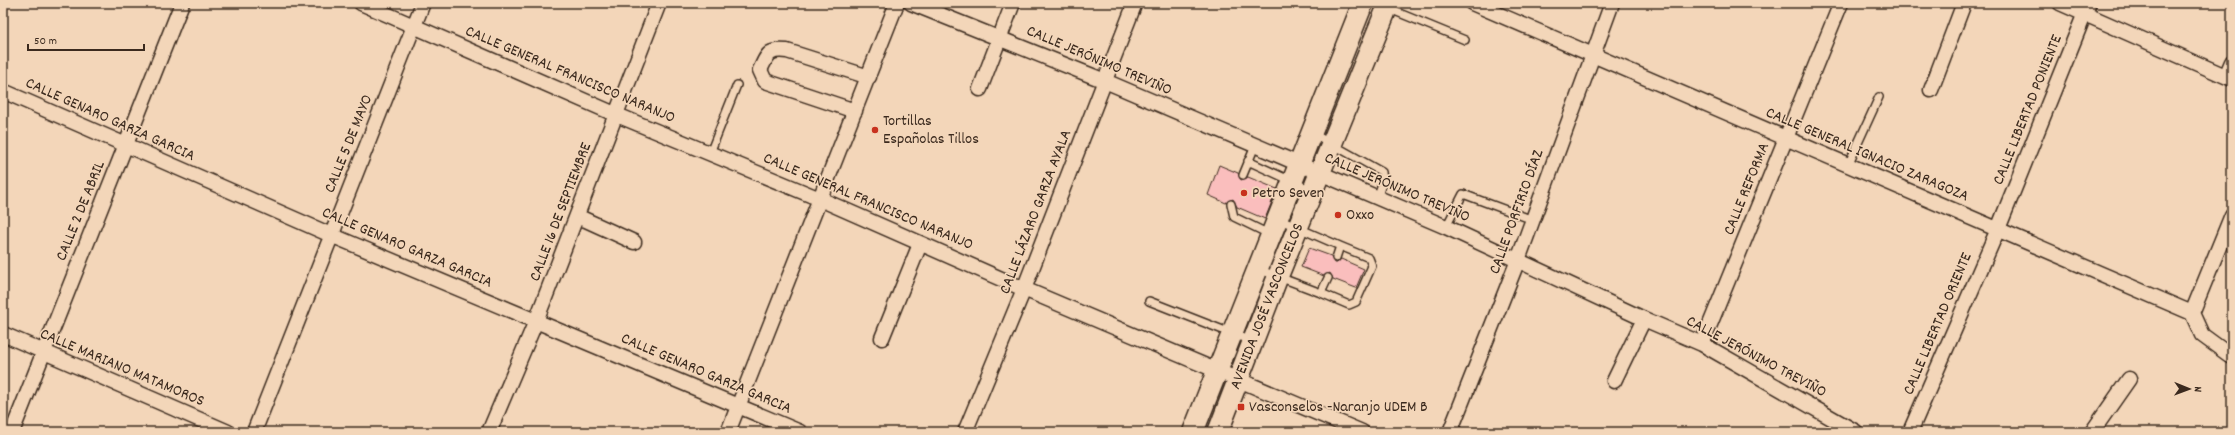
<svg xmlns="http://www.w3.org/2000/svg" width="2235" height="435" viewBox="0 0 2235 435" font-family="Dekko,sans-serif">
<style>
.building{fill:#fabebd;stroke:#3b2a1e}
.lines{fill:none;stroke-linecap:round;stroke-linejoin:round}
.lane-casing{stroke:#3b2a1e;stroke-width:10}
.street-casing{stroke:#3b2a1e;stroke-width:17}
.secondary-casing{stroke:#3b2a1e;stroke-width:23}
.lane{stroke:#f3d6b9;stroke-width:7}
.street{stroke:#f3d6b9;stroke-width:14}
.secondary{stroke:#f3d6b9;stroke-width:20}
.poi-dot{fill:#c8321e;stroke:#f3d6b9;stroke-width:1.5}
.labels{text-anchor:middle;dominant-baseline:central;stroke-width:3.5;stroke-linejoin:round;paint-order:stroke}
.street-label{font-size:16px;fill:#3b2a1e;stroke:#f3d6b9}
.poi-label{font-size:16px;fill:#3b2a1e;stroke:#f3d6b9;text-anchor:start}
</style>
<rect width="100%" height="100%" fill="#f3d6b9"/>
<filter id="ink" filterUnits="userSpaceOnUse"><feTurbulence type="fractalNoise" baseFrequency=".025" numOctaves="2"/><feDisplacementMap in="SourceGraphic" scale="8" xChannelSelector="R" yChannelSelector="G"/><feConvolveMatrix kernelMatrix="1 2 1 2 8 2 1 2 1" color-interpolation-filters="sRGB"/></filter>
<g filter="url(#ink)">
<!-- building -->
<path class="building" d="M1219,165L1238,173L1241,180L1248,177L1277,189L1265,219L1237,207L1233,199L1226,203L1208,195Z
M1309,248L1331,256L1334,263H1337L1341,259L1364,269L1356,288L1333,279L1330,273L1324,276L1301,267Z"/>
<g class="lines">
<defs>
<path id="lane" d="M1375,3L1465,40
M1312,133L1382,172L1383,181L1377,198
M710,153L737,85
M1248,161L1311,190
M1848,165L1879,97
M1243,175L1255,146
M1231,204L1234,217L1271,235
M1278,219L1340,246L1336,258
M1446,227L1463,194L1533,220
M1258,269L1321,293L1328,278
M1321,293L1349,305L1356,302L1372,266L1369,258L1340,246
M1149,301L1251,341"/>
<path id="street" d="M361,3L617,115L820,199L1024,289L1362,432
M911,3L1105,81L1446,227L1644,319L1702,344L1856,432
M1472,3L2192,313
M2060,3L2232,79
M2226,76L2232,62
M980,89L1013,3
M1931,90L1964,3
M3,91L331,235L800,432
M855,111L765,81L760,70C768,54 768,49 787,51L869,77
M577,216L634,242
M2192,313L2232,215
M2192,313L2202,335L2232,357
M3,334L228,432
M882,338L920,244
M1702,344L1841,3
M1614,381L1644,319
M12,432L182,3
M254,432L423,3
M489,432L536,321L659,3
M728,432L897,3
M965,432L1024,289L1135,3
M1450,432L1518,260L1612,3
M1910,432L1998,229L2089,3
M2092,432L2129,379"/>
<g id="secondary">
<path d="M1193,432L1363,3"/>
<path id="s1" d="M1218,432L1278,276L1389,3"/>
</g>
</defs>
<!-- lane casing -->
<use href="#lane" class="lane-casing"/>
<!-- street casing -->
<use href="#street" class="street-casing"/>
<!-- secondary casing -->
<use href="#secondary" class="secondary-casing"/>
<!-- lane -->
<use href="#lane" class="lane"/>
<!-- street -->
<use href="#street" class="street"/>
<!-- secondary -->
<use href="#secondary" class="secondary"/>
</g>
</g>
<!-- markers -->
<g class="poi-dot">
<circle cx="875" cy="130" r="4"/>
<circle cx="1244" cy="193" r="4"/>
<circle cx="1338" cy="215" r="4"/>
<rect x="1237" y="403" width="8" height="8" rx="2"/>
</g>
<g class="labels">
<!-- street labels -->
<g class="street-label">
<text transform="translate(1099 61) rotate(23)">CALLE JERÓNIMO TREVIÑO</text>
<text transform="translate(570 75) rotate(23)">CALLE GENERAL FRANCISCO NARANJO</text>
<text transform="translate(2028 110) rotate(-68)">CALLE LIBERTAD PONIENTE</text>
<text transform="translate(110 120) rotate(24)">CALLE GENARO GARZA GARCIA</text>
<text transform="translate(349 144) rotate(-68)">CALLE 5 DE MAYO</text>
<text transform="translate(1867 155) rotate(23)">CALLE GENERAL IGNACIO ZARAGOZA</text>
<text transform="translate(1397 188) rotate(23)">CALLE JERÓNIMO TREVIÑO</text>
<text transform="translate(1747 189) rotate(-68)">CALLE REFORMA</text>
<text transform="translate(868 202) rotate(23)">CALLE GENERAL FRANCISCO NARANJO</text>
<text transform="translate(81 211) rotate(-68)">CALLE 2 DE ABRIL</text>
<text transform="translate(561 212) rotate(-69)">CALLE 16 DE SEPTIEMBRE</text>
<text transform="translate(1036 212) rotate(-69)">CALLE LÁZARO GARZA AYALA</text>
<text transform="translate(1517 212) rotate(-70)">CALLE PORFIRIO DÍAZ</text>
<text transform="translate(407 248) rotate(23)">CALLE GENARO GARZA GARCIA</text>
<text stroke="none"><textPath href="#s1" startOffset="135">AVENIDA JOSÉ VASCONCELOS</textPath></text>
<text transform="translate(1938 324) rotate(-67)">CALLE LIBERTAD ORIENTE</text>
<text transform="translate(1756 357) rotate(28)">CALLE JERÓNIMO TREVIÑO</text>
<text transform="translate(122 368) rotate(23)">CALLE MARIANO MATAMOROS</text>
<text transform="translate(706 374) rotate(23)">CALLE GENARO GARZA GARCIA</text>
</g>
<!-- poi labels -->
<g class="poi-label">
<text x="883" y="121">Tortillas<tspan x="883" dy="18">Españolas Tillos</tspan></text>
<text x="1252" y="193">Petro Seven</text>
<text x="1346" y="215">Oxxo</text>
<text x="1249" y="407">Vasconselos -Naranjo UDEM B</text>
</g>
</g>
<!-- margin -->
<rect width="2235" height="435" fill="none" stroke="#f3d6b9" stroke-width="16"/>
<rect x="8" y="8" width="2219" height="419" fill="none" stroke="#3b2a1e" stroke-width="1.5" filter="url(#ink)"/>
<!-- north arrow -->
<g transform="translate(2189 389) rotate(91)" stroke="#f3d6b9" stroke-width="3" paint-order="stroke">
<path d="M0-3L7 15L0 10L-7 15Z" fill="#3b2a1e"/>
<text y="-6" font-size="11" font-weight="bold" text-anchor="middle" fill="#3b2a1e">N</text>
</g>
<!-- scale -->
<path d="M28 44v6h116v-6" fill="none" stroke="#3b2a1e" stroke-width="2"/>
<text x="34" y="44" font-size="12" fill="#3b2a1e" stroke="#f3d6b9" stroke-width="3" paint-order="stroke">50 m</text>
</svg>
